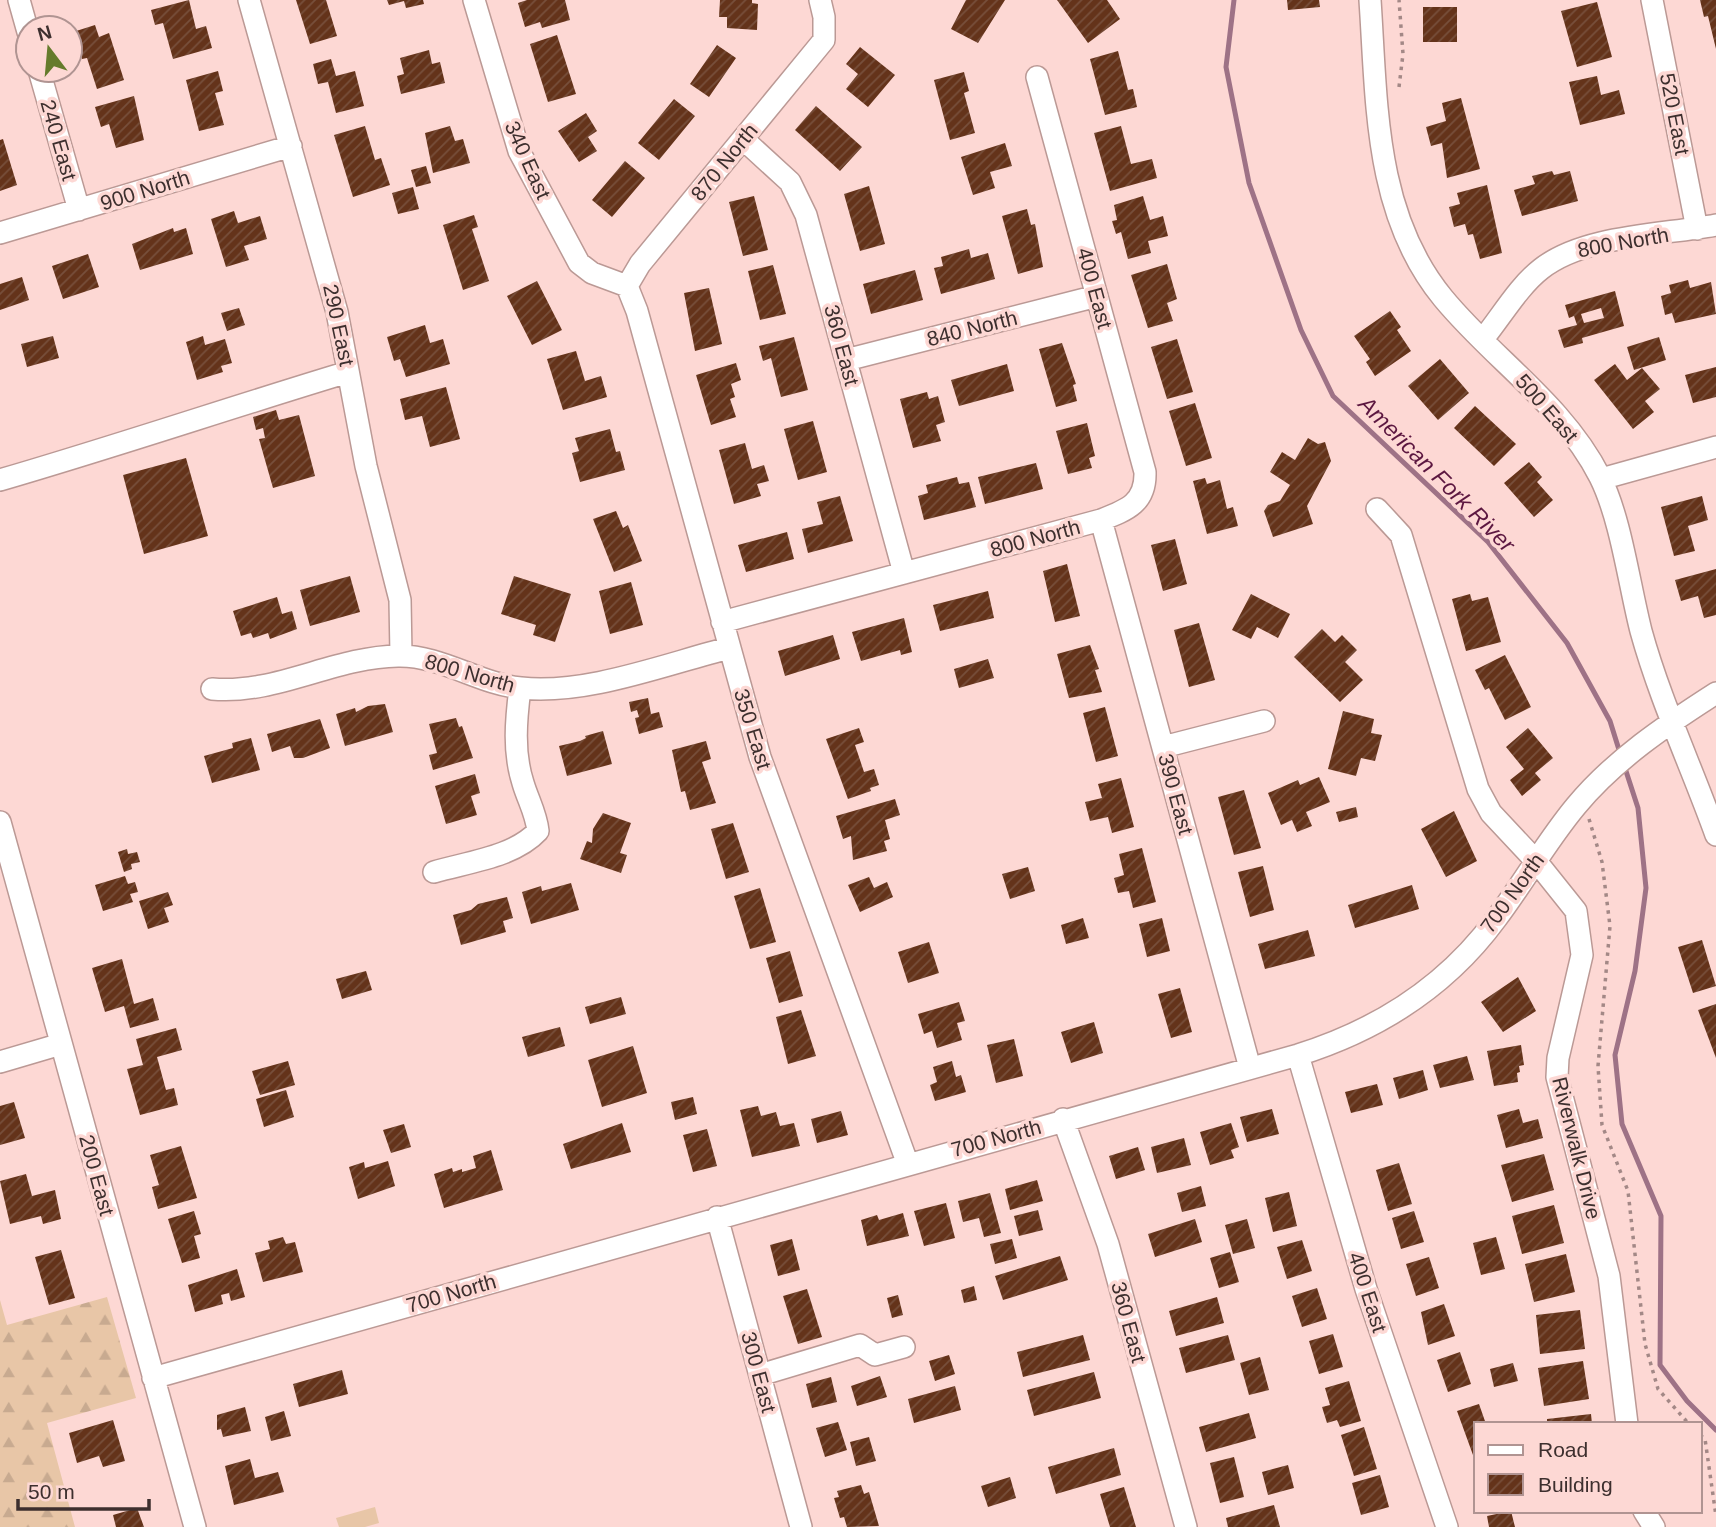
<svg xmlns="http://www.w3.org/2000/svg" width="1716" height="1527" viewBox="0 0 1716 1527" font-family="Helvetica,sans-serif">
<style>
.forest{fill:url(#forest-firs)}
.park{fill:#e8c6a7}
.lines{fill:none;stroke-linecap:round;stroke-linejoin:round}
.stream{stroke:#9e7286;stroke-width:5}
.building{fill:url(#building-hatch);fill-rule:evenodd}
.minor-casing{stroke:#bb9995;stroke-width:24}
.path{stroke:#a38886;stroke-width:3.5;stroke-dasharray:3.5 5;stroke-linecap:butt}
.minor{stroke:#fff;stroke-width:21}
.labels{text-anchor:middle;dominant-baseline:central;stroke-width:7;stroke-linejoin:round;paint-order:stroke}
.street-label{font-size:21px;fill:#3d2f2e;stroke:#fdd8d4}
.water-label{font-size:23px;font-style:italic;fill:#5c1740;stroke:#fdd8d4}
</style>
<defs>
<pattern id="forest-firs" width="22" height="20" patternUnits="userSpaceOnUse" patternTransform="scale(1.75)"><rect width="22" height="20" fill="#e8c6a7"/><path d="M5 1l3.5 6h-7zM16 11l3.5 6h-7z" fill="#c8aa90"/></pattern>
<pattern id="building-hatch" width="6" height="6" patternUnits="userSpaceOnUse" patternTransform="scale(1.75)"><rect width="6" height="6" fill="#64331a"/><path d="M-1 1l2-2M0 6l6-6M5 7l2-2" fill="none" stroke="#774f3b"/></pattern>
</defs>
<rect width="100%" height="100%" fill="#fdd8d4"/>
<!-- forest -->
<path class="forest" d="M107,1297L136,1398L47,1423L75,1527H0V1300L7,1325Z"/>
<!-- park -->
<path class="park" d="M375,1507L379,1523L365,1527H339L336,1518Z"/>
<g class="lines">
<!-- stream -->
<path class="stream" d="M1234,0L1226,67L1249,183L1301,330L1333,396L1488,542L1567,643L1610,721L1620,753
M1624,765L1638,808L1646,888L1635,971L1615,1055L1622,1124L1661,1216L1660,1365L1687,1401L1716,1430"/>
</g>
<!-- building -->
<path class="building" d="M189,0L196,29L206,26L212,48L173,59L163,23L155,25L151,10Z
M296,0H326L337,36L310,44Z
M387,0H423L424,4L406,8L404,1L389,5Z
M527,0H565L570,20L542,28L540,22L525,27L518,3Z
M720,0H752V3L758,4L757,30L727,28V17H719Z
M966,0H1005L978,43L951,29Z
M1057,0H1107L1120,19L1088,43Z
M1287,0H1319L1320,7L1288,10Z
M1700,0H1716V49L1708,16L1704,17Z
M1597,2L1612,57L1577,67L1561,11Z
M1423,7H1457V42H1423Z
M95,25L99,37L109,33L124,80L97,89L87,58L82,59L73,32Z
M557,35L576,94L548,102L530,44Z
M717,45L736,58L709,97L690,84Z
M860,47L895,75L868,107L846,89L858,74L846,64Z
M429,50L432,64L440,62L445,83L401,94L397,76L404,74L400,58Z
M1118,51L1128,90L1133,89L1137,107L1105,115L1090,59Z
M331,59L336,76L355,71L364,106L336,113L328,82L318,84L313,64Z
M218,71L223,91L215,93L224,125L199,131L186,80Z
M964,72L969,91L964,93L975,133L950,140L934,80Z
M1597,76L1601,95L1619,90L1625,114L1580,125L1569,82Z
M134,96L144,140L116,148L109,124L101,127L95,107Z
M1461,98L1480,169L1447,178L1442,143L1431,146L1426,127L1446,121L1442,103Z
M674,99L695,116L659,160L638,143Z
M816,106L862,147L840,171L795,130Z
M586,113L597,131L588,137L597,151L579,162L558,131Z
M365,126L375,160L381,158L390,185L353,197L334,135Z
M450,126L455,141L463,139L470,163L433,173L425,133Z
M1121,126L1131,164L1152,159L1157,178L1110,191L1094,133Z
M3,139L17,185L0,191V140Z
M1005,143L1012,166L990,172L995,188L973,195L961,157Z
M625,161L645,178L612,217L592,200Z
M426,166L431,183L416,187L411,170Z
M1552,171L1554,175L1570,171L1578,201L1522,216L1514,190L1535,184L1532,176Z
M1487,185L1502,253L1480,259L1473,234L1468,235L1465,224L1454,227L1449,207L1460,204L1457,193Z
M869,186L885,244L860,251L844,194Z
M413,187L419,209L398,214L392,193Z
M754,196L768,250L743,256L729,202Z
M1143,196L1150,220L1163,216L1168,236L1148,241L1151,253L1128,259L1121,232L1116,234L1112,221L1117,220L1114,205Z
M1027,209L1031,225L1035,224L1043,267L1018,274L1002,216Z
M234,211L238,223L260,216L267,239L244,246L249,260L226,267L211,219Z
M474,215L478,227L472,229L489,281L463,290L443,225Z
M173,228L174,232L186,228L193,254L140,270L132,244Z
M969,249L971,258L988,253L995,279L941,294L934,268L943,266L941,257Z
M88,254L99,287L63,299L52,266Z
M1167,264L1177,299L1167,303L1173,321L1148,328L1131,275Z
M773,265L786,314L760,320L748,271Z
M915,270L923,300L871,314L863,284Z
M22,277L29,300L0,310V284Z
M1688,280L1690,288L1711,282L1716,314L1675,323L1672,313L1665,315L1661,296L1671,293L1669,285Z
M537,281L562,330L532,345L507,296Z
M709,288L722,344L695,351L684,293Z
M1615,291L1624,326L1582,338L1583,343L1564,348L1558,330L1577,325L1574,316L1569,318L1565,305ZM1601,308L1604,318L1584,323L1581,314Z
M239,308L245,325L227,331L221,313Z
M1390,311L1401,327L1397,330L1411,351L1375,376L1366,362L1370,359L1354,336Z
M425,325L430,343L443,339L450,364L406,377L400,359L394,361L387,337Z
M53,336L59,358L27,367L21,344Z
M203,336L205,345L225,339L232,363L221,366L223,372L197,380L186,342Z
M794,337L808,390L781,397L771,358L763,361L759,346Z
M1659,337L1666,360L1634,370L1627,347Z
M1177,339L1193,392L1167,399L1151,347Z
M1062,343L1076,384L1073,385L1077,401L1056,407L1039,349Z
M576,351L585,381L601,376L607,397L563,410L547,359Z
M1440,359L1469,393L1438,420L1408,386Z
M736,363L741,380L731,384L735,397L730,399L736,417L711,425L696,375Z
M1007,364L1014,391L959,406L951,380Z
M1615,364L1627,380L1642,368L1660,389L1645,401L1654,412L1633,429L1594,380Z
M1716,367V397L1693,403L1685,375Z
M446,387L460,439L430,447L422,416L405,420L400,399Z
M927,392L929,399L938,396L945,422L936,425L941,441L913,448L900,399Z
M1195,403L1212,458L1186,466L1169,411Z
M1475,406L1516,444L1494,466L1454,428Z
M276,410L279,420L299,415L315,476L273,488L259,439L265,438L263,428L256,430L253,417Z
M813,421L827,472L798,480L784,429Z
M1087,423L1095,456L1089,458L1092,468L1068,474L1056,431Z
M610,429L616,452L620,451L625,470L580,482L572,453L579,451L575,438Z
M1308,438L1318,444L1325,442L1331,461L1307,506L1313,524L1273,537L1264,511L1268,505L1280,501L1290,485L1270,472L1282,452L1295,460Z
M745,443L752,469L764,465L769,481L757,484L761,496L734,504L719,450Z
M186,458L208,536L144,554L123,475Z
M1529,462L1542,477L1537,482L1553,500L1534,517L1504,483Z
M1036,463L1043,489L985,504L978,477Z
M957,477L959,484L969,482L976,507L924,520L918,496L928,493L926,485Z
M1205,478L1207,484L1220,480L1227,509L1233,507L1238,526L1207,534L1193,481Z
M840,496L853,541L808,553L802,529L823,524L817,502Z
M1702,496L1708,520L1688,526L1695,551L1674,556L1661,507Z
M616,511L623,528L628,525L642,561L614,572L593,519Z
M787,532L794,559L746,572L738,545Z
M1175,539L1187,584L1163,591L1151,545Z
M1067,564L1080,616L1055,622L1043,571Z
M1716,569V615L1704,618L1698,596L1681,601L1675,580Z
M350,576L360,612L310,626L300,590Z
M514,576L571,594L555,642L533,635L536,625L501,614Z
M631,582L643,625L610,634L599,591Z
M988,591L994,618L940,631L933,605Z
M1251,594L1290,614L1278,638L1257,627L1251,639L1232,630Z
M1470,594L1472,601L1488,597L1501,642L1466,651L1452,599Z
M277,597L282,614L292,611L297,629L270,639L268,633L253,638L251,633L241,636L233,611Z
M904,618L912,652L901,655L900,650L861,661L852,632Z
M1199,623L1215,680L1189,687L1174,630Z
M1322,629L1335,642L1342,635L1357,650L1345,662L1363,680L1340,702L1294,657Z
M833,635L840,659L785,676L778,651Z
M1090,645L1099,669L1095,670L1102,692L1069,698L1057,654Z
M1505,655L1531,707L1505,720L1489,688L1485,690L1475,670Z
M988,659L994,678L959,688L954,669Z
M648,698L651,714L659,712L663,727L639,734L635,718L639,717L637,710L631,712L629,702Z
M385,704L393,732L345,746L336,714L355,708L356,712L368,706Z
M1105,707L1118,756L1096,762L1083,713Z
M1343,711L1374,719L1371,733L1382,735L1375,761L1361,758L1356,776L1328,769Z
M456,718L459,727L462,726L473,758L433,770L429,755L437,753L429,724Z
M320,719L330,748L303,758H294L290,746L272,752L267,734Z
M859,728L864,742L855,745L864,772L874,769L879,785L870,788L871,791L848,799L826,739Z
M1528,728L1553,758L1535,773L1541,780L1522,796L1510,780L1524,769L1506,747Z
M603,731L612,764L567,776L559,746L580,741L586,738L585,736Z
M251,738L260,770L212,783L204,756L233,748L232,743Z
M706,741L711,759L702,762L716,803L690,810L685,791L681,792L672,750Z
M475,774L480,793L471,796L477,815L446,824L435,786Z
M1319,777L1330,802L1306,812L1312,826L1297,832L1292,820L1281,825L1268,793L1298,780L1300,785Z
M1121,778L1134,827L1112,833L1108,817L1090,821L1085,802L1102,798L1098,784Z
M1244,790L1261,848L1234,855L1218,797Z
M895,799L900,815L885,820L890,839L884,841L887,851L853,860L851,836L843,839L836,816Z
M1356,807L1358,817L1339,822L1336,812Z
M1454,811L1477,861L1446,877L1421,829Z
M603,813L631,823L620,853L627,855L621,873L580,859L587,841L592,843L593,829Z
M733,823L749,872L726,879L711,829Z
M1142,848L1156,902L1133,908L1129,891L1118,893L1114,878L1124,875L1119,854Z
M127,849L128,854L137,852L140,862L131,864L132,869L124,872L118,852Z
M1263,866L1274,910L1250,917L1238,872Z
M1028,867L1035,891L1010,899L1002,874Z
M125,876L128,884L135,882L138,892L130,894L133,902L103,911L95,885Z
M869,877L874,888L887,882L893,897L860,912L848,885Z
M571,883L579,910L531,924L522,892L541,886L542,891Z
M1412,885L1419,909L1355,928L1348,905Z
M760,888L776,942L750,949L734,896Z
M168,892L173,905L164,908L169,922L148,929L139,901Z
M507,897L513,918L503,921L506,932L461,945L453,915L471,910L478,904Z
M1083,918L1089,938L1066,944L1061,925Z
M1162,918L1170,951L1147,957L1139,924Z
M1308,930L1315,956L1265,969L1258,944Z
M1702,940L1716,986L1693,993L1678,947Z
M929,942L939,973L908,983L898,952Z
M790,951L803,996L779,1003L766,958Z
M122,959L134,1004L153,998L159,1020L130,1028L124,1006L105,1012L92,968Z
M366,971L372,990L342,999L336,979Z
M1518,977L1536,1011L1503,1032L1481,1002Z
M1180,988L1192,1032L1171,1038L1158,994Z
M621,997L626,1014L590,1024L585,1007Z
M959,1002L965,1021L957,1023L962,1040L937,1048L932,1031L924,1034L918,1014Z
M1716,1004V1058L1698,1010Z
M801,1010L816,1056L788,1064L776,1017Z
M1094,1022L1103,1053L1071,1063L1061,1032Z
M560,1027L565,1046L528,1057L522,1037Z
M176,1028L182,1050L157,1057L166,1090L174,1088L178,1105L140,1115L127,1069L143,1065L136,1039Z
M1014,1039L1023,1076L996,1083L987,1045Z
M1521,1045L1524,1065L1519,1066L1520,1072L1517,1073L1518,1082L1494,1086L1487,1051Z
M633,1046L647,1093L602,1107L588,1060Z
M1467,1056L1474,1080L1440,1088L1433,1065Z
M288,1061L295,1085L260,1095L252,1071Z
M952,1061L956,1077L961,1075L966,1092L935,1101L930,1085L937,1082L933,1067Z
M1423,1070L1428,1090L1399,1099L1393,1078Z
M1377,1084L1383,1105L1351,1113L1345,1092Z
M286,1090L294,1117L264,1127L256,1099Z
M693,1097L697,1114L675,1120L671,1102Z
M14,1102L25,1138L0,1145V1106Z
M758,1106L761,1116L776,1112L780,1126L794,1123L800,1146L752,1157L740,1110Z
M1272,1109L1279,1134L1247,1142L1240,1117Z
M1519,1109L1523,1123L1538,1119L1543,1138L1506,1148L1497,1115Z
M841,1111L848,1135L817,1143L811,1119Z
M622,1123L631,1152L571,1169L563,1144Z
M1231,1123L1239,1147L1231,1150L1234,1158L1210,1165L1200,1132Z
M404,1124L411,1147L391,1153L383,1130Z
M707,1129L717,1166L693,1172L683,1135Z
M1184,1138L1191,1165L1157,1173L1151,1147Z
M181,1146L197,1198L158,1209L152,1187L159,1185L150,1155Z
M1138,1147L1145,1170L1116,1179L1109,1156Z
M491,1150L503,1190L444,1208L434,1174L452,1168L453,1172L462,1169V1172L476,1168L473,1156Z
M1544,1154L1554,1190L1512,1202L1501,1165Z
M388,1161L395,1186L358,1199L349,1167L364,1162L365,1168Z
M1399,1163L1412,1204L1388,1211L1376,1170Z
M26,1174L32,1196L55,1190L61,1219L43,1224L41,1216L10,1224L0,1181Z
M1037,1180L1043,1201L1010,1210L1005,1189Z
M1201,1186L1206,1206L1182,1212L1177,1193Z
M1289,1192L1297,1226L1273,1232L1265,1198Z
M990,1193L1001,1233L984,1237L979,1218L963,1222L958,1201Z
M946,1203L955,1238L924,1246L914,1211Z
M1554,1205L1564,1243L1522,1254L1512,1216Z
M1038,1210L1043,1230L1019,1236L1014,1216Z
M194,1211L201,1234L194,1236L200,1258L182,1263L168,1219Z
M1414,1211L1424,1242L1401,1249L1392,1218Z
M903,1213L909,1236L867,1246L861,1220L877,1215L879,1220Z
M1195,1219L1202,1242L1155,1257L1148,1234Z
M1247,1219L1255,1248L1233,1254L1225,1225Z
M283,1237L286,1244L295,1242L303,1272L263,1282L255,1253L270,1249L268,1241Z
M1496,1237L1505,1269L1481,1275L1473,1243Z
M792,1239L800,1270L778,1276L770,1245Z
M1012,1239L1017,1258L995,1264L990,1244Z
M1302,1240L1312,1271L1287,1279L1277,1247Z
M61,1250L75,1298L49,1305L35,1257Z
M1230,1252L1239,1282L1219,1288L1210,1258Z
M1566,1254L1575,1292L1534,1302L1525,1264Z
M1060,1256L1068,1280L1003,1300L995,1276Z
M1429,1257L1439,1288L1416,1296L1406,1264Z
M237,1269L245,1297L231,1301L229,1293L221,1295L223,1304L195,1312L188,1285Z
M974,1286L977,1300L964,1303L961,1290Z
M1317,1288L1327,1319L1302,1327L1292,1296Z
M807,1289L822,1337L798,1344L783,1296Z
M898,1295L903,1315L892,1318L887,1298Z
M1217,1297L1224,1323L1176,1336L1169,1311Z
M1444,1304L1455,1336L1428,1345L1421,1312Z
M1580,1310L1585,1349L1540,1354L1536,1315Z
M1333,1334L1343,1367L1319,1374L1309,1341Z
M1083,1335L1090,1360L1023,1377L1017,1352Z
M1228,1335L1235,1360L1186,1373L1179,1348Z
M1460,1352L1471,1384L1448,1392L1437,1360Z
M949,1355L955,1374L935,1381L929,1361Z
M1260,1357L1269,1390L1249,1395L1240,1363Z
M1583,1361L1589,1399L1544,1406L1538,1368Z
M1513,1363L1518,1381L1494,1387L1490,1369Z
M342,1370L348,1394L299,1407L293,1384Z
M1094,1372L1101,1398L1034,1416L1027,1390Z
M880,1376L887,1397L857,1406L851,1386Z
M831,1377L837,1402L812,1408L806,1384Z
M1349,1381L1361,1421L1340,1427L1337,1420L1327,1423L1322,1407L1330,1405L1325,1388Z
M955,1386L961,1410L914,1423L908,1399Z
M1479,1404L1486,1424H1476V1454L1473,1455L1457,1411Z
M245,1407L251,1431L223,1437L221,1429L217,1430V1415Z
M284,1411L291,1436L271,1441L265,1417Z
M1249,1413L1256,1438L1206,1452L1199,1427Z
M1591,1414L1592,1424H1547V1419Z
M113,1420L125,1461L103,1467L99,1456L77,1463L69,1433Z
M838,1422L847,1450L825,1457L816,1428Z
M1364,1427L1377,1469L1354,1476L1341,1435Z
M869,1437L876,1461L856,1466L850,1442Z
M1114,1448L1121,1475L1056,1494L1048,1467Z
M1234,1457L1244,1497L1220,1503L1210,1463Z
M250,1459L255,1478L278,1472L284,1492L234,1505L225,1466Z
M1288,1465L1294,1488L1268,1495L1262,1472Z
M1380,1475L1389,1507L1361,1515L1352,1483Z
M1010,1477L1016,1498L988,1507L981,1486Z
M861,1485L864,1494L869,1492L879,1526L847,1527L844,1517L840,1518L834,1498L839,1497L837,1491Z
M1124,1487L1136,1527H1110L1100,1494Z
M1274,1505L1280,1527H1228L1226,1518Z
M137,1508L144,1527H116L113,1515Z
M1511,1511L1515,1527H1489L1487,1516Z"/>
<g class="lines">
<defs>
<path id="minor" d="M19,0L28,32
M249,0L337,312L366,466L400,600L401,655
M474,0L519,151L579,263L592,273L627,286
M1370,0C1377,103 1374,214 1443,298C1494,360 1563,404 1600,477C1621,519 1629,584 1641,631C1660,700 1692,768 1716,835
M1652,0L1697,229
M39,70L79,210
M743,139L790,182L806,215L904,573
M0,233L291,146
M627,286L637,311L760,757L907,1162
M627,286L640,264L824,40V17L820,0
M1483,339C1501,317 1519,286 1541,269C1584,235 1663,235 1716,225
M846,360L1097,296
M1601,479L1716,447
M0,480C117,446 232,407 348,372
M1377,509L1401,535L1478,789L1491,813L1536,861L1576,911L1582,955L1558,1058L1557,1077L1609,1276L1627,1424
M1101,520L1250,1068
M722,622L1101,520C1127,510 1146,503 1145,472L1037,77
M212,689C275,695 334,657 398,656C441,655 479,684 521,688C587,695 665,664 729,648
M1163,747L1264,721
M0,822L195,1527
M434,872C468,862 514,857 538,831C536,813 528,800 523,783C513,752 516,720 520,688
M1298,1055L1366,1289L1447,1527
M0,1062L61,1044
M1063,1119L1108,1244L1186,1527
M717,1217L801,1527
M760,1375L860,1345L875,1355L904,1347
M153,1378L1298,1055C1378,1030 1446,987 1496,919C1524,882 1546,842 1576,806C1614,760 1666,725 1716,693
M1644,1511L1654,1527"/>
</defs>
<!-- minor casing -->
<use href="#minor" class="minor-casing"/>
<!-- path -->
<path class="path" d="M1399,87L1403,54L1399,0
M1589,819L1602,862L1610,926L1598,1066L1602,1125L1628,1191L1645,1344L1658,1389L1689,1424
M1700,1435L1705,1439L1716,1516"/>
<!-- minor -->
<use href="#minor" class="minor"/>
</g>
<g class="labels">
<!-- street labels -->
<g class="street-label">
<text transform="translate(1675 114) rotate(79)">520 East</text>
<text transform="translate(59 140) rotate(74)">240 East</text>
<text transform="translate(528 160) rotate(66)">340 East</text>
<text transform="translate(724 162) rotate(-51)">870 North</text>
<text transform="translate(145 190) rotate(-17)">900 North</text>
<text transform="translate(1623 242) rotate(-10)">800 North</text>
<text transform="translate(1095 288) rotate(75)">400 East</text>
<text transform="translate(339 325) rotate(78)">290 East</text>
<text transform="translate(972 328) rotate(-14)">840 North</text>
<text transform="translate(842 345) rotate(75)">360 East</text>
<text transform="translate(1547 408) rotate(49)">500 East</text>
<text transform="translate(1035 538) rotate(-15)">800 North</text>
<text transform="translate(470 673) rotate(16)">800 North</text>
<text transform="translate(753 729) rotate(73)">350 East</text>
<text transform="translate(1176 794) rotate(75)">390 East</text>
<text transform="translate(1512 893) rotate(-54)">700 North</text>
<text transform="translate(996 1138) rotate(-15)">700 North</text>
<text transform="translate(1577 1148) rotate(76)">Riverwalk Drive</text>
<text transform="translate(97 1175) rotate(75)">200 East</text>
<text transform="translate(1368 1292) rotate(72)">400 East</text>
<text transform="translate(451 1293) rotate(-16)">700 North</text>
<text transform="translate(1129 1322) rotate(75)">360 East</text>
<text transform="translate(759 1372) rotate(75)">300 East</text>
</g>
<!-- water labels -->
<g class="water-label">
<text transform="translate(1437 474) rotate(45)">American Fork River</text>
</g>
</g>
<!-- legend -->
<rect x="1474" y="1422" width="228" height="91" fill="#fdd8d4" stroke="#b09492" stroke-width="2"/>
<rect x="1488" y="1445" width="35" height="10" fill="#ffffff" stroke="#b09492" stroke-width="2"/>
<text x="1538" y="1457" font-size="21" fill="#3d2f2e">Road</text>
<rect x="1488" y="1474" width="35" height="21" fill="url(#building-hatch)" stroke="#b09492" stroke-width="2"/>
<text x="1538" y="1492" font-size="21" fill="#3d2f2e">Building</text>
<!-- north arrow -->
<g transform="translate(49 49) rotate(344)"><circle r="33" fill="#fdd8d4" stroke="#b09492" stroke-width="2"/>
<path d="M0-5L12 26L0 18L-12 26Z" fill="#657b2c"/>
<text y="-10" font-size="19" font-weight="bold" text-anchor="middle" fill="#3d2f2e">N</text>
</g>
<!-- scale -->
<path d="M18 1499v10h131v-10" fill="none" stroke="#3d2f2e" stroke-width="3.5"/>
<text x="28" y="1499" font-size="21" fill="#3d2f2e" stroke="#fdd8d4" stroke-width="5" paint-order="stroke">50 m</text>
</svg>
